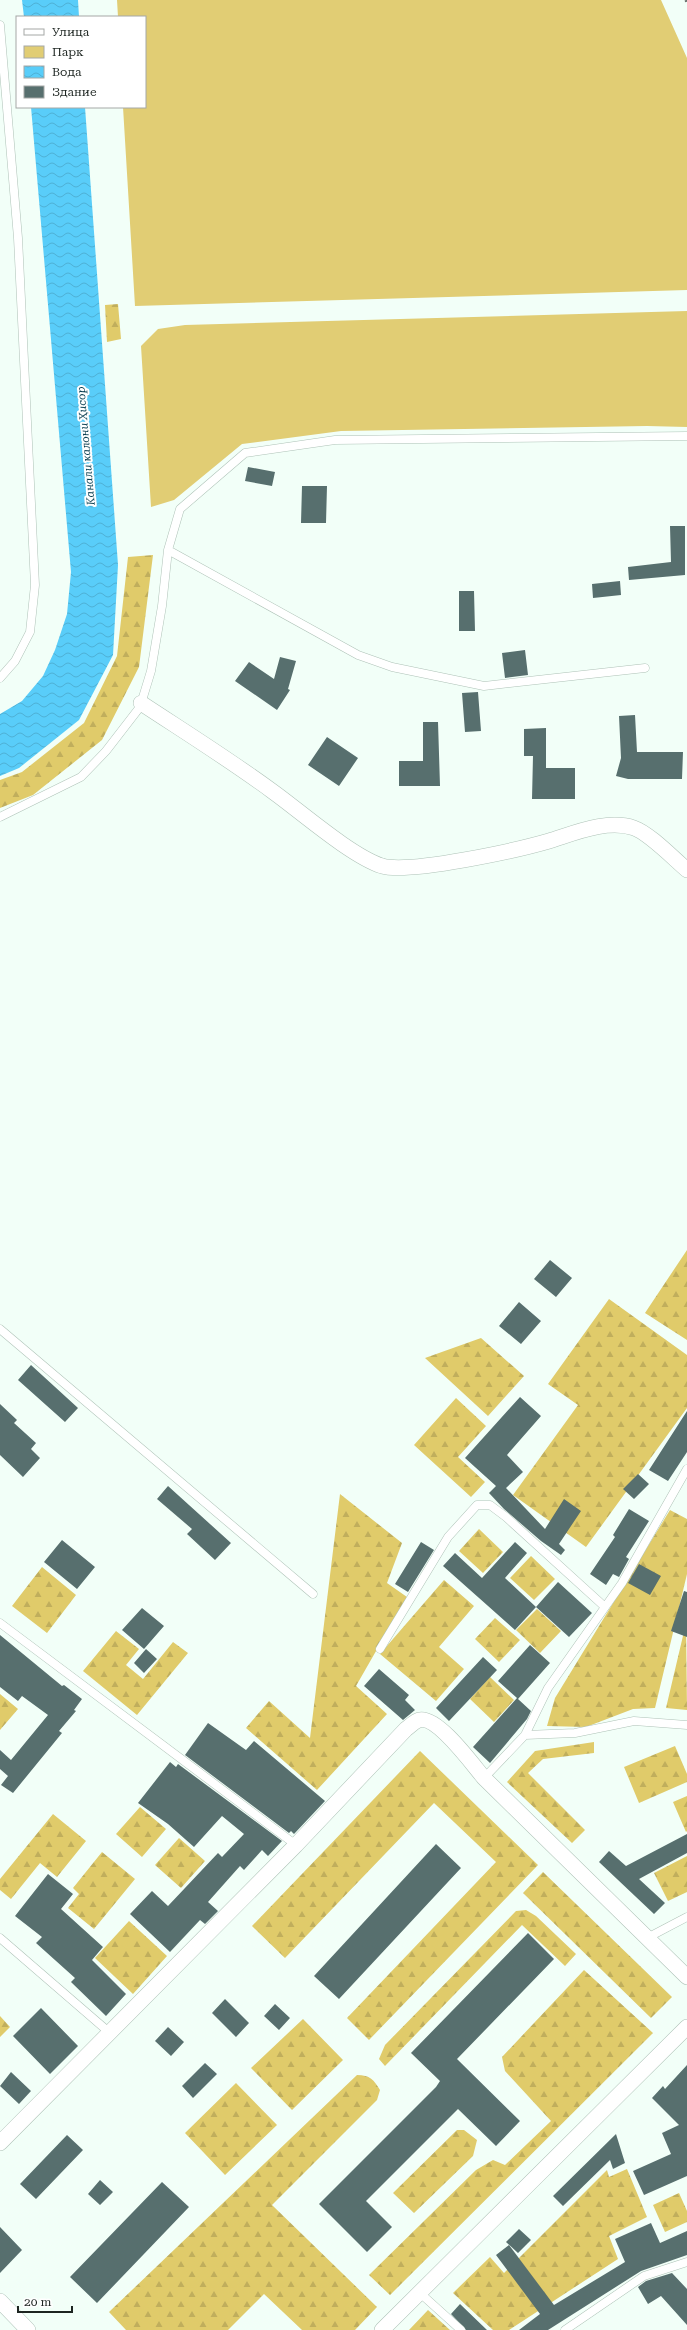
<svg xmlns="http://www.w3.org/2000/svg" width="687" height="2330" viewBox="0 0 687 2330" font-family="'Roboto Serif',serif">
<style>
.green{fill:#e1cd74}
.forest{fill:url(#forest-firs)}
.water{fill:url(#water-waves)}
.building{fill:#576f6e}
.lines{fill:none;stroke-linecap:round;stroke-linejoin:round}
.service-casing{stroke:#aec2b7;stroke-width:9}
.minor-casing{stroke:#aec2b7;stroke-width:16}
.service{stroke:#fff;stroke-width:8}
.minor{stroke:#fff;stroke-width:15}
.rail{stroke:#68726d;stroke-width:3;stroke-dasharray:2 4;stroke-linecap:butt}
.labels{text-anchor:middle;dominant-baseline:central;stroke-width:4;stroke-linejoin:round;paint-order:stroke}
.water-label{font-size:11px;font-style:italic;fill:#0b3f51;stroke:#fff}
</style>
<defs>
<pattern id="forest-firs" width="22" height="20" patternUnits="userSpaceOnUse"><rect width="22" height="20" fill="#e0cb6a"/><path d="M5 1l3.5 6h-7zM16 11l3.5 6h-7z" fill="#c0ae5c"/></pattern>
<pattern id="water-waves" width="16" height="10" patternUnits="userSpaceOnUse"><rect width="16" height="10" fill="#59cdf9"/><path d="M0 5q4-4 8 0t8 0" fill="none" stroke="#4db0d5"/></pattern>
</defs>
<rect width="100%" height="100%" fill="#f2fff8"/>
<!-- green -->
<path class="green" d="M117,0H661L687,58V290L135,306L123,107H145V17H118Z
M687,311V427L647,426L341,431L242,444L174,500L151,507L141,346L158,329L185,325Z"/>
<!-- forest -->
<path class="forest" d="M118,304L121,339L107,342L105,305Z
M153,555L139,667L102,740L33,795L0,808V780L22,772L84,723L117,656L128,557Z
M687,1250V1340L645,1313Z
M609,1299L687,1355V1408L586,1547L513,1495L578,1405L548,1384Z
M481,1338L524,1376L488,1416L425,1358Z
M456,1398L486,1426L458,1457L485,1482L471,1497L414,1445Z
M340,1494L402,1543L387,1583L407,1597L356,1686L387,1714L317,1790L246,1728L269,1701L310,1738Z
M670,1510L687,1519V1574L655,1708L633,1709L586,1727L547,1726L555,1698Z
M479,1529L503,1552L483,1573L459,1551Z
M531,1556L555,1579L534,1600L510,1578Z
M42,1567L76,1595L47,1633L12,1606Z
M444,1580L474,1606L439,1647L464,1669L436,1701L380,1654Z
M537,1609L561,1631L540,1653L516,1630Z
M495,1618L520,1640L499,1662L475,1639Z
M686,1623L687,1710L666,1708Z
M116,1631L139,1649L126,1665L143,1679L173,1642L188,1653L137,1715L83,1671Z
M490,1677L514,1700L494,1722L470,1699Z
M0,1694L18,1709L0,1730Z
M594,1742V1753L543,1759L528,1773L585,1830L572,1843L507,1782L535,1751Z
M675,1746L687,1774V1782L639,1803L624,1767Z
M420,1751L538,1865L369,2040L347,2018L496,1862L434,1803L285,1958L252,1926Z
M687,1796V1831L686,1832L673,1802Z
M140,1807L166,1829L142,1857L116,1834Z
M53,1814L86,1841L57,1877L40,1863L11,1899L0,1890V1879Z
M179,1838L205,1861L181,1888L155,1865Z
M102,1852L135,1879L94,1929L68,1908L79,1894L73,1888Z
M687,1856V1892L668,1901L654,1873Z
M543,1872L672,1997L651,2018L523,1893Z
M526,1910L536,1916L576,1954L565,1966L522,1925L385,2066L379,2059L385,2045L516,1911Z
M129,1921L167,1956L133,1994L95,1958Z
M584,1970L653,2033L390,2295L369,2275L476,2170L493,2160L505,2165L551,2121L505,2071L502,2057Z
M0,2016L10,2027L0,2037Z
M303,2019L343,2060L292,2110L251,2068Z
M357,2075C370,2075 374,2080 380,2090L377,2100L272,2205L377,2307L355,2330H302L264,2294L228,2330H126L109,2312Z
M236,2083L277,2125L225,2175L185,2133Z
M457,2130H464L477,2140L473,2156L414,2213L393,2193Z
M627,2169L647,2217L609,2236L618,2259L509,2330H493L453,2293L490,2257L504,2273L607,2170L609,2177Z
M679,2193L687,2211V2222L665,2232L653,2205Z
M428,2310L450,2330H409Z"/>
<!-- water -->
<path class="water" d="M22,0H78L79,17H24Z
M31,107H85L118,565L113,655L79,720L19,768L0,776V714L22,701L43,676L55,650L67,614L71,572Z"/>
<!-- building -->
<path class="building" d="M248,467L275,472L272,486L245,481Z
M302,486H327L326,523H301Z
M670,526H685V575L629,580L628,567L671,562Z
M620,581L621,595L593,598L592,584Z
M459,591H474L475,631H459Z
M525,650L528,675L505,678L502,653Z
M280,657L296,661L288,689L290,690L277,710L235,681L249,662L274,679Z
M478,692L481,731L465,732L462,693Z
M635,715L637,752H683L682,779H628L616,776L621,758L619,716Z
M423,722H438L440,786H399V761H423Z
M546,728V768H575V799H532L533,756H524V729Z
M327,737L358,758L339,786L308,765Z
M550,1260L572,1278L556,1297L534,1279Z
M519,1302L541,1321L521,1344L499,1326Z
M31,1365L78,1408L65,1422L18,1380Z
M520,1397L541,1416L507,1455L523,1472L506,1488L545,1529L564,1499L581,1511L559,1544L565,1550L561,1555L541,1541L504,1509L489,1493L496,1486L465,1458Z
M0,1404L17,1420L14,1423L36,1443L31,1449L40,1458L23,1477L0,1455Z
M687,1411V1452L668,1481L649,1470Z
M638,1474L649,1484L634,1499L623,1489Z
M168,1486L231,1543L215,1560L187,1534L192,1529L157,1499Z
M629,1509L649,1521L626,1557L629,1559L619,1577L613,1574L606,1585L590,1574L615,1537L613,1535Z
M62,1540L95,1567L77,1589L44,1562Z
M421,1542L434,1550L408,1592L395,1584Z
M515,1542L527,1553L505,1578L536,1607L515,1630L443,1566L455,1553L482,1578Z
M639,1564L661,1576L650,1595L628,1583Z
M558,1582L592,1613L569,1637L536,1607Z
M684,1591L687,1592V1637L671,1631Z
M142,1608L164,1626L144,1649L122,1630Z
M0,1635L62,1686L64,1685L82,1699L74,1710L76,1711L59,1731L62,1733L13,1793L1,1785L8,1776L0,1769V1750L11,1760L48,1715L22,1696L18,1701L0,1687Z
M530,1645L550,1663L518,1699L531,1711L527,1719L490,1763L473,1747L517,1698L498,1681Z
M146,1649L157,1659L144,1673L134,1663Z
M483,1657L497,1670L449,1721L436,1708Z
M379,1669L409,1695L405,1700L415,1710L403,1720L364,1686Z
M208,1723L246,1750L254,1741L325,1801L294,1834L291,1831L289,1833L185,1755Z
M170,1762L176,1767L178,1764L282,1841L268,1856L262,1850L244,1870L240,1866L208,1902L218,1911L205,1924L200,1920L170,1952L130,1914L152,1891L168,1906L218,1853L222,1857L244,1834L222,1816L194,1847L168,1824L138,1803Z
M687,1834V1853L639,1879L665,1903L654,1914L599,1862L609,1851L626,1866Z
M436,1844L461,1868L339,1999L314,1976Z
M48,1874L73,1894L61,1909L103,1947L92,1960L126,1994L106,2016L71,1982L75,1978L36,1943L42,1937L15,1916Z
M528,1933L554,1959L457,2059L520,2121L496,2146L458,2109L366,2201L392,2227L367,2252L319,2204L436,2087L440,2081L411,2053Z
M225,1999L249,2023L236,2037L212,2013Z
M275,2004L290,2018L279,2030L264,2016Z
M41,2008L78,2046L50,2074L13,2036Z
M168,2027L184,2042L171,2056L155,2041Z
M205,2063L217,2074L193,2098L182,2086Z
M687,2065V2176L644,2195L633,2171L671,2154L662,2133L679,2125L652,2098L663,2086L665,2089Z
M11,2072L31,2091L19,2104L0,2086Z
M616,2134L625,2163L613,2169L610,2160L563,2206L553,2196Z
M67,2135L83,2150L36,2199L20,2184Z
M100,2180L113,2192L100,2205L88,2194Z
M162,2182L189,2207L97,2303L70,2277Z
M651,2223L660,2243L687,2231V2255L641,2271L548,2330H519L540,2314L496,2255L509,2245L554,2305L625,2262L615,2239Z
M0,2227L22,2250L0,2273Z
M519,2229L531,2240L518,2253L506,2242Z
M672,2273L687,2289V2325L661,2296L648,2304L638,2287L646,2281Z
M460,2304L487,2330H466L451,2314Z"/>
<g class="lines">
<defs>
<path id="service" d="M0,25L18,238L35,585L30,632L15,661L0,678
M645,668L484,686L392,667L358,655L168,550L180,509L245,453L335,440L687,436
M0,817L81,777L106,751L140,707L151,671L162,606L168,550
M0,1329L313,1594
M0,1623L296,1845
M380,1649L448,1537L477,1505H490L506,1517L605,1607
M525,1735L575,1733L634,1721L687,1725
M484,1778L525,1735L548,1688L622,1583L687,1469
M0,1938L110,2033
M647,1938L687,1917
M420,2293L461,2330
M565,2330L644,2276L687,2262"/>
<path id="minor" d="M141,703C185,732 230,760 272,791C300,811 351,856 382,866C410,874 518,850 549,841C575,833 607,819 634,828C649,833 674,859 687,870
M0,2143L296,1845L406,1729C409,1727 415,1721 419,1720C437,1715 473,1765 484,1778L687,1977
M0,2301L28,2330
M382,2330L687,2027"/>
</defs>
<!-- service casing -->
<use href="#service" class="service-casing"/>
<!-- minor casing -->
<use href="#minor" class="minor-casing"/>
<!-- service -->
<use href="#service" class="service"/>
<!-- minor -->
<use href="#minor" class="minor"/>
<!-- rail -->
<path class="rail" d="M686,0L687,3"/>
</g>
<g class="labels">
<!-- water labels -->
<g class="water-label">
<text transform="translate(86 446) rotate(-95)">Канали калони Ҳисор</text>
</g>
</g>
<!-- legend -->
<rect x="16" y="16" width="130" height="92" fill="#ffffff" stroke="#a5a8a6"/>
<rect x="24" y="29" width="20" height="6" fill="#ffffff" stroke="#a5a8a6"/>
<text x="52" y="36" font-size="12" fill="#1d2521">Улица</text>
<rect x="24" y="46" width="20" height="12" fill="#e1cd74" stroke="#a5a8a6"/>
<text x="52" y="56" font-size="12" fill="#1d2521">Парк</text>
<rect x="24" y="66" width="20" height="12" fill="url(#water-waves)" stroke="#a5a8a6"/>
<text x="52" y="76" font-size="12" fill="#1d2521">Вода</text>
<rect x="24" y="86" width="20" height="12" fill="#576f6e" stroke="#a5a8a6"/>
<text x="52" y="96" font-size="12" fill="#1d2521">Здание</text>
<!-- scale -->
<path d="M18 2306v6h54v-6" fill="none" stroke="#1d2521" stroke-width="2"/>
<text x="24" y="2306" font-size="12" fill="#1d2521" stroke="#ffffff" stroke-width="3" paint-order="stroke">20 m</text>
</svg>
